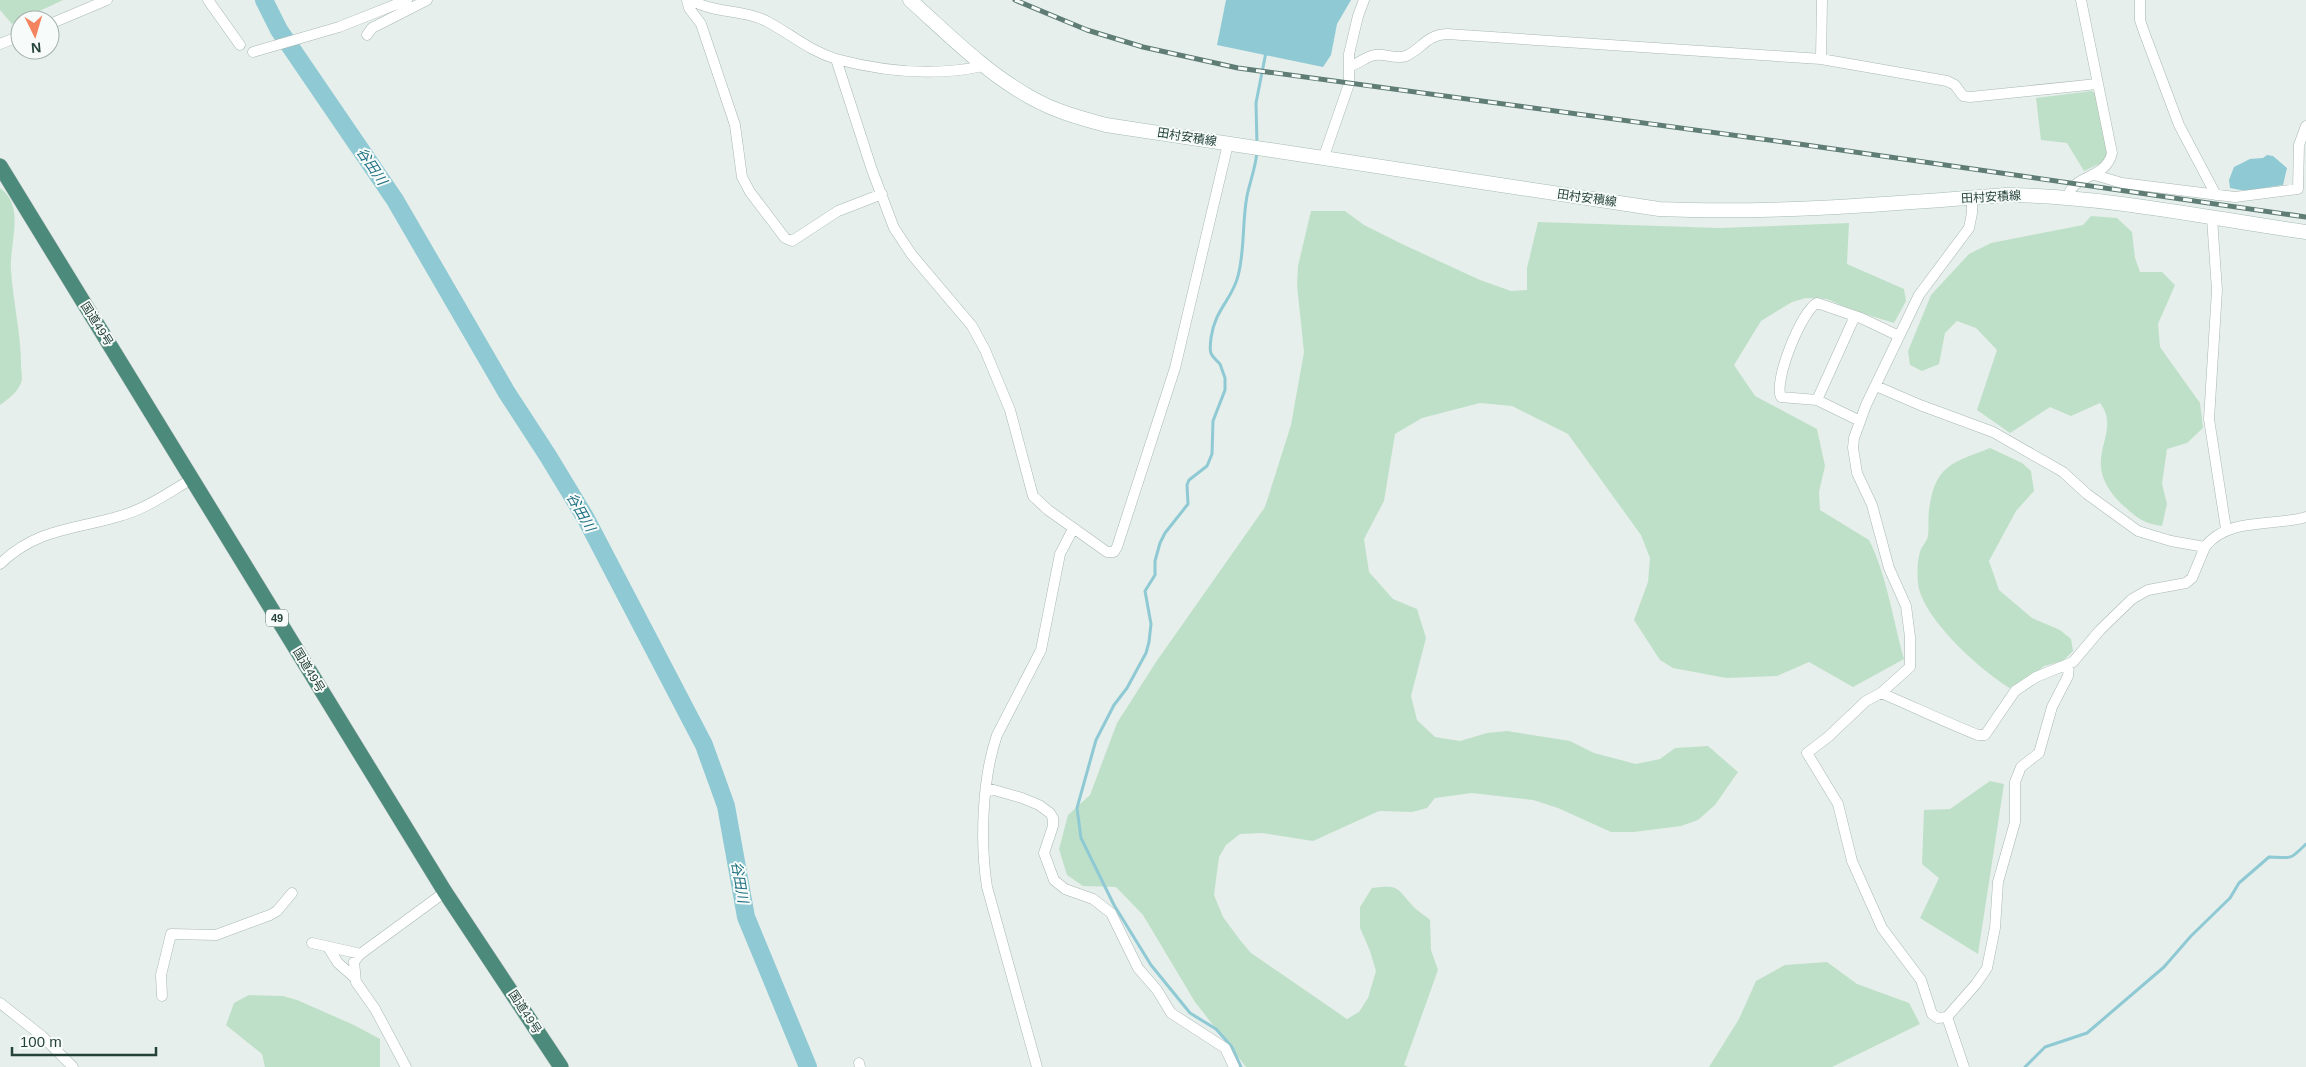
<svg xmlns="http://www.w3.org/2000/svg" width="2306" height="1067" viewBox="0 0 2306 1067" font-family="Helvetica,'Noto Sans JP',sans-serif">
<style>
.green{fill:#bfe0c8}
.water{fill:#8ec9d4}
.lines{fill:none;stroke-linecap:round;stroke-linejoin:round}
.stream{stroke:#8ec9d4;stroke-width:3}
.river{stroke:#8ec9d4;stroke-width:18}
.minor-casing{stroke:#a8b8b2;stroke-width:11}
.secondary-casing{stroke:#a4bbb3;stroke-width:15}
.trunk-casing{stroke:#c2cac8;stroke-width:16}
.minor{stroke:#fff;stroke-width:10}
.secondary{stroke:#fff;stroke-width:14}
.trunk{stroke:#4c8a7c;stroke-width:15}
.rail-casing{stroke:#5f7d75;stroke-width:5}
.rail{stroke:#f7fbf9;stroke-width:3;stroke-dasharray:9;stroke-linecap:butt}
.labels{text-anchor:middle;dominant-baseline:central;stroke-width:4;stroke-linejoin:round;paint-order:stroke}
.shield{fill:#f7fbf9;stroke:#637a73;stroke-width:1}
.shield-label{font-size:11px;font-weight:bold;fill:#24423a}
.street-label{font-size:12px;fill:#24423a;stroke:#f7fbf9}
.water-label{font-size:14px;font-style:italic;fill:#1c6f80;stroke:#f7fbf9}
</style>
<rect width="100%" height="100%" fill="#e6efeb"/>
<!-- green -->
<path class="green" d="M0,0H63L12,24L0,10Z
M2092,91L2096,94L2108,153L2101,163L2084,171L2067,143L2041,140L2036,98Z
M0,188C26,206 9,244 11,270C13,302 21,333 21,364C21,370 23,378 21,383C18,392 7,400 0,405Z
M1311,211H1345L1364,225L1402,244L1480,280L1511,291L1527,290V268L1538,222L1720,228L1849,223L1847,264L1904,289L1906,301L1894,323L1852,310L1827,299L1806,298L1792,302L1761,321L1734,365L1755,396L1817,429L1825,466L1819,492L1820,510L1869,540C1887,576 1893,620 1904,659L1853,687L1809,662L1777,676L1726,678L1673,668L1660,660L1634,620L1648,582L1650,558L1641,535L1568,434L1512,406L1480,403L1422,418L1395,434L1384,501L1364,539L1369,572L1393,599L1417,609L1426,638L1411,696L1417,720L1435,737L1460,741L1487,733L1507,731L1570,741L1594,753L1636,764L1660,759L1675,748L1708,746L1738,772L1715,805L1698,820L1681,826L1634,832H1611L1558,808L1533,800L1472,793L1435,798L1427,808L1412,812L1379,811L1313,841L1262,833L1240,834L1226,845L1219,857L1214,895L1223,917L1240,940L1251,953L1347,1019L1359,1012L1368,998L1376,971L1370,951L1360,928V907L1372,888C1399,885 1395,886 1412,905C1417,911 1425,915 1430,920L1431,950L1438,970L1404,1065L1408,1067H1246L1195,1002L1143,915L1116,887L1083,886L1067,875L1059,849L1068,815L1090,795L1117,723L1156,662L1265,507L1291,425L1304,352L1297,285L1298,266Z
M2091,216L2117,218L2132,232L2135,258L2140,272H2162L2175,285L2158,324L2160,347L2200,403L2203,428L2187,443L2167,449L2162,484L2167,504L2162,526C2145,524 2137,518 2125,507C2073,460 2125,436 2100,403L2071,416L2050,407L2010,433L1977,410L1997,350L1976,328L1957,321L1945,333L1939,364L1922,371L1910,365L1908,351L1931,295L1969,254L1991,243L2083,225Z
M1990,448L2022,463L2031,471L2034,491L2016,511L1989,561L1999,590L2032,618L2060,630L2071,639L2073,651L2063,661L2044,666L2015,691C1985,675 1921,618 1918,583C1917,573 1917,559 1921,549C1923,545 1927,541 1928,536C1929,528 1928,518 1929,510C1935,464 1953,463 1990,448Z
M1990,781L2004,784L1978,954L1920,918L1939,878L1922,864L1924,810L1950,809Z
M1827,962L1857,984L1909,1003L1920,1024L1832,1067H1709L1739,1019L1756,981L1785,965Z
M249,995L283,996L297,1000L354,1025L380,1039V1067H265L262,1054L226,1025L234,1003Z"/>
<!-- water -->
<path class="water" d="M1226,0H1351L1337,24L1331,55L1323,67L1217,45Z
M2267,155L2273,156L2287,168L2283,185L2246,191L2230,188L2229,180L2234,167L2250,159L2263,158Z"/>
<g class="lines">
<!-- stream -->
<path class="stream" d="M1257,145L1256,103L1266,52
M1241,1067L1232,1047L1216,1029L1190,1013L1151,965L1114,905L1081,838L1077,808L1096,740L1114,705L1127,688L1146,653L1149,642L1151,624L1145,591L1155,575V561L1160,543L1165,533L1188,504L1187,485L1189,480L1207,466L1212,454L1213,421L1225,390V378L1220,364C1210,354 1209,354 1211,338C1215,309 1232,300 1238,276C1245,250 1242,222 1247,196C1250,181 1256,167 1257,151
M2025,1067L2045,1047L2087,1033L2164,967L2191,936L2230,898L2239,883L2269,857C2292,857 2288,862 2306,844"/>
<!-- river -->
<path class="river" d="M264,0L279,30L395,200L507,393L548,456L585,517L704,745L726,806L746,917L808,1067"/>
<defs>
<path id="minor" d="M208,0L240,45
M687,0L689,8L701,24L735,125L742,177L750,192L785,238L792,241L838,211L882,194
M691,0C715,14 744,9 768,22C792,35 810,51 836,59L872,170L894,228L912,255L972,326L985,350L1010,410L1033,496L1048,510L1107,552H1114L1117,547L1175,368L1228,144
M1822,0L1821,59L1947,81L1955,85L1963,96L1970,97L2097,84
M2140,0V20L2144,32L2179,125L2216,195
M50,24L107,0
M367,35L372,28L427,0
M0,44L20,36
M253,52L339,27L407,0
M836,59C885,72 933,77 983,66
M1350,66C1359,64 1366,56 1375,55C1385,53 1395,60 1406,56C1423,48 1426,35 1447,34L1821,59
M1323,159L1349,84V54L1358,16L1364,0
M2095,175L2122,183L2235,197L2298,189L2299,145L2306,126
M2068,198C2071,174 2106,180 2112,153L2081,0
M2212,218L2217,290L2209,419L2226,529
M1876,386L1920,405L1993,432L2063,472L2087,494L2138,531L2171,541L2205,547C2227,517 2273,527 2306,517
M1817,400L1855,316
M1860,421L1817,400L1781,397C1773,381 1802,310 1817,303L1861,318L1899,336
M0,564C37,528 74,530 120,516C146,509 169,492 192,479
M1881,693C1914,707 1945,722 1978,735H1985L2015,691L2036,677L2073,662L2100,630L2132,599L2148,590L2186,583L2192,578L2205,547
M987,788L1022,798L1039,805L1050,813L1053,818V826L1044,853L1054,880L1065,889L1093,899L1111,913L1138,968L1157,990L1171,1013L1225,1048L1234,1067
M312,943L361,954
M328,947L338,963L354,977
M162,996L161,975L171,934L216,935L270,915L277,911L292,893
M0,1003L42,1036L73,1067
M1947,1017L1976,984L1987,968L1995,928L1998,882L2015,822V782L2021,767L2039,753L2052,707L2068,676L2069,665
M859,1063L860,1067
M406,1067L375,1009L356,982L354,962L359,955L445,892
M1037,1067L987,887C980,842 982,779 997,735L1041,650L1060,554L1073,529
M1964,1067L1947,1017L1938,1018L1932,1014L1921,980L1882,928L1852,861L1838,804L1807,753L1828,737L1866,701L1881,693L1910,667V637L1906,606L1889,568L1872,505L1857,473L1853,448L1854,438L1866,405L1919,295L1969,228L1972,213V197"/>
<path id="secondary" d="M910,0C948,34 985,72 1030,97C1054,111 1080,118 1106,125L1659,209C1775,214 1891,204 2006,195C2106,196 2207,218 2306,232"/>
<path id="trunk" d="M0,166L445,892L561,1067"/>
</defs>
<!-- minor casing -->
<use href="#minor" class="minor-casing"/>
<!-- secondary casing -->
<use href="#secondary" class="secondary-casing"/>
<!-- trunk casing -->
<use href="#trunk" class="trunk-casing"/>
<!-- minor -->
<use href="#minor" class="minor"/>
<!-- secondary -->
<use href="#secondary" class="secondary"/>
<!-- trunk -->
<use href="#trunk" class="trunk"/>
<defs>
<path id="rail" d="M1015,0L1087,30L1143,47L1238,68L1806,145L2306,217"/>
</defs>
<!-- rail casing -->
<use href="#rail" class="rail-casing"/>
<!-- rail -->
<use href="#rail" class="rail"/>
</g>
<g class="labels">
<!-- shield labels -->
<rect class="shield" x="266" y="609.5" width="22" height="17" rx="4"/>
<g class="shield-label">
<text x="277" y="618">49</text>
</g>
<!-- street labels -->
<g class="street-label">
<text transform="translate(1187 137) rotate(9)">田村安積線</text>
<text transform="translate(1991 197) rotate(-3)">田村安積線</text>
<text transform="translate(1587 198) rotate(8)">田村安積線</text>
<text transform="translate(97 324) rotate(58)">国道49号</text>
<text transform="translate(309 670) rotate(59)">国道49号</text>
<text transform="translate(525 1012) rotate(57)">国道49号</text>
</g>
<!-- water labels -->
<g class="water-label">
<text transform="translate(372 166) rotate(56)">谷田川</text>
<text transform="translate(581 512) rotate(60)">谷田川</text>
<text transform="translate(740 882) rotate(80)">谷田川</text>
</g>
</g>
<!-- north arrow -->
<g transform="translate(35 35) rotate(175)"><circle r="24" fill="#f7fbf9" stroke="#a3b1ad"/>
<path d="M0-4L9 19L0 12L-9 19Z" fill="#f4845f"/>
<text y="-8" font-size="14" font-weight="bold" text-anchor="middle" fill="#24423a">N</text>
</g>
<!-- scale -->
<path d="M12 1047v8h144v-8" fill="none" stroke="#24423a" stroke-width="2.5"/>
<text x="20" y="1047" font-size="15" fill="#24423a" stroke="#f7fbf9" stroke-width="4" paint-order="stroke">100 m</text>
</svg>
